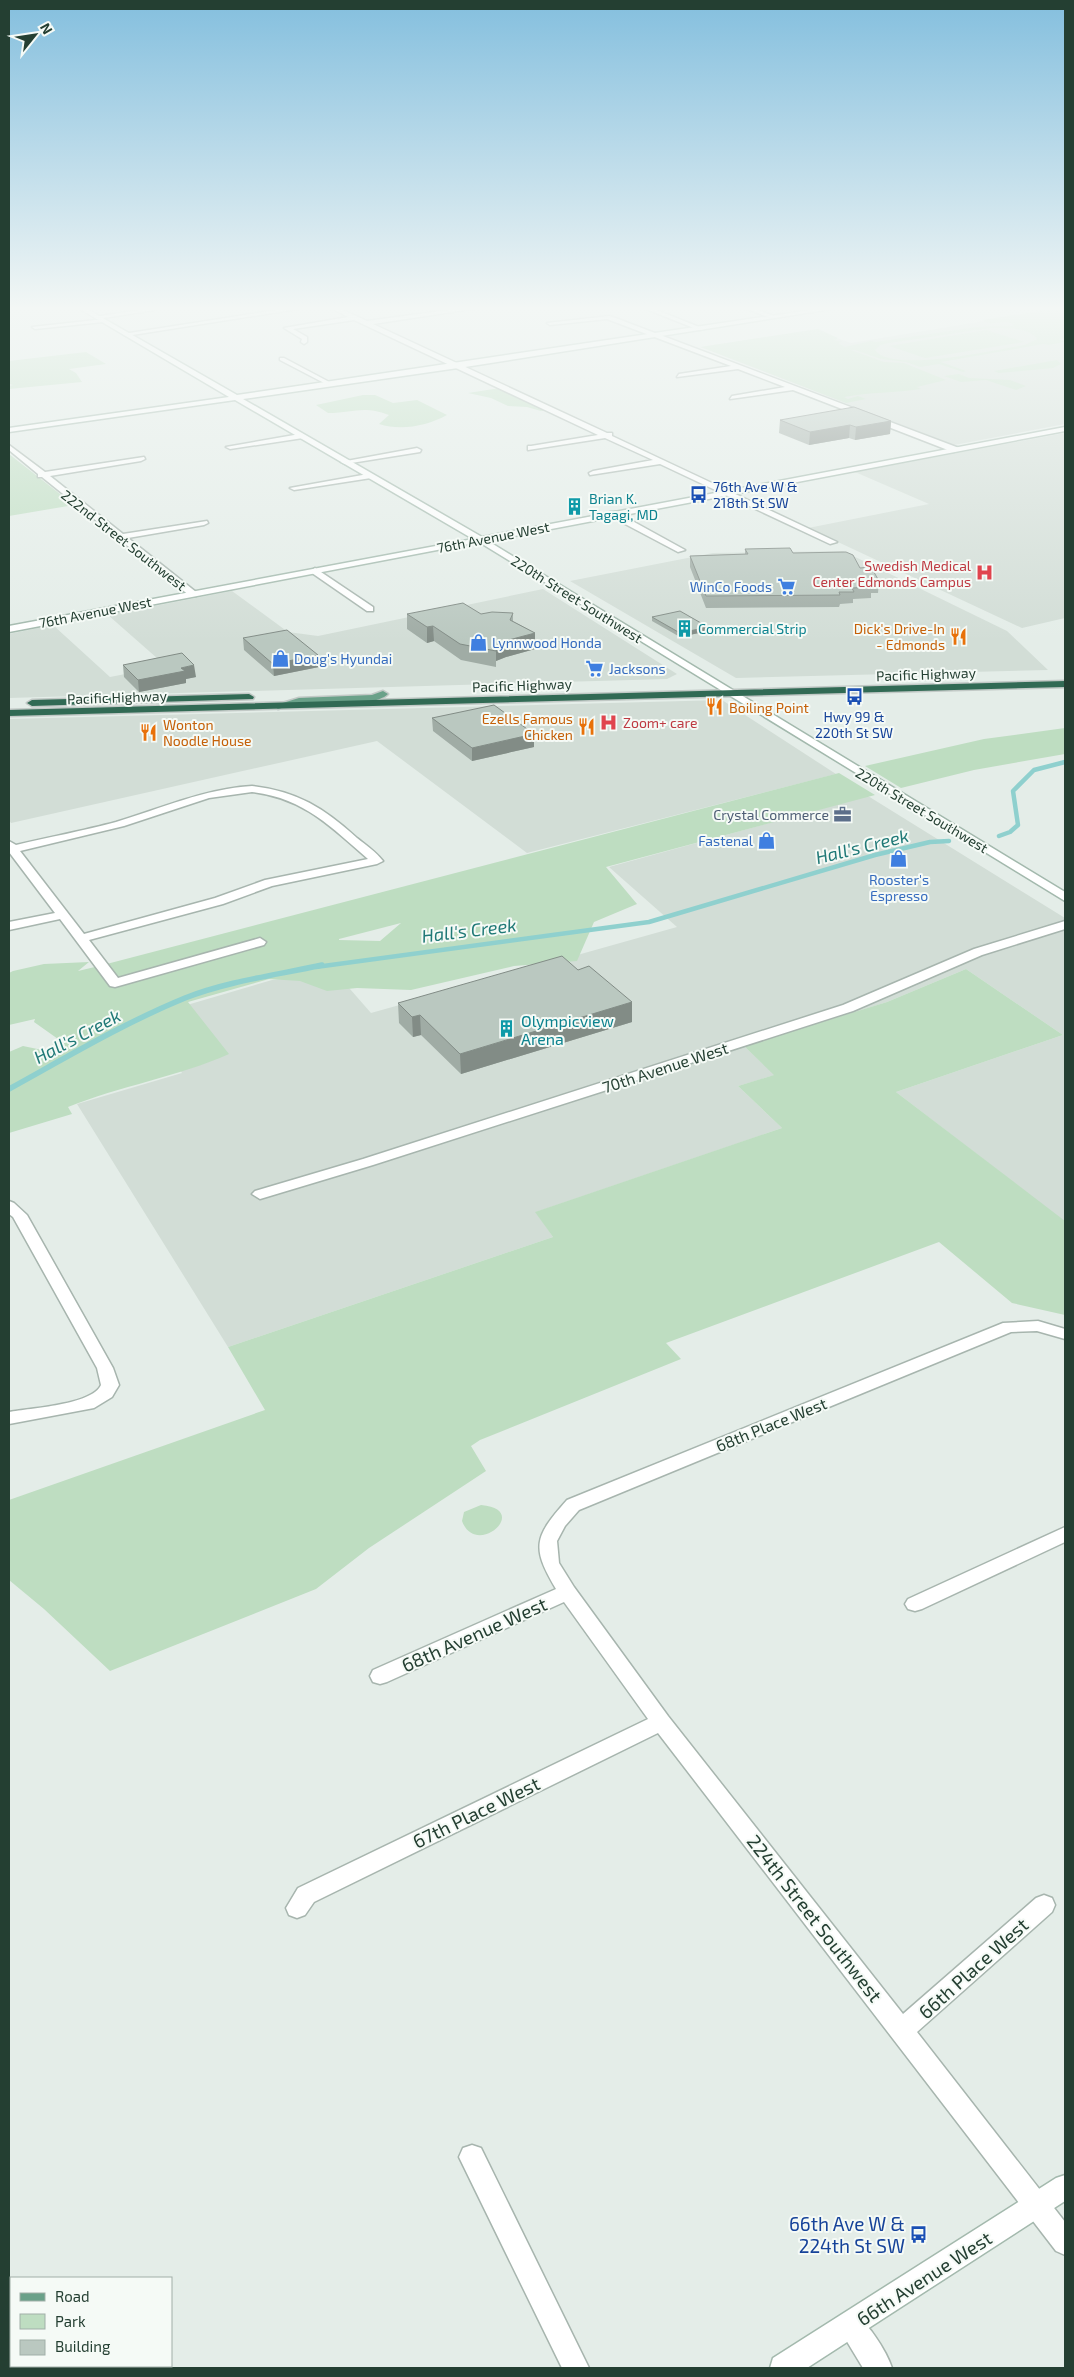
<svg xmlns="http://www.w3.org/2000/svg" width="1074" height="2377" viewBox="0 0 1074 2377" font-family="'Exo 2',sans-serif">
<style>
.built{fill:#d2ddd6}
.green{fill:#beddc1;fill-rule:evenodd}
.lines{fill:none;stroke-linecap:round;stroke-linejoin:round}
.stream-far1{stroke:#8fd0ce;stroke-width:4.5}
.stream{stroke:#8fd0ce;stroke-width:5.5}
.street-casing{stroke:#a7b5ae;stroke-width:3}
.secondary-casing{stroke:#a3b9ad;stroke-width:3}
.primary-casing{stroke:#c2c9c6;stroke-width:3}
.highway-casing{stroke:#c2c9c6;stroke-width:3}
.street{fill:#fff;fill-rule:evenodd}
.secondary{fill:#fff;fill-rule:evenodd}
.primary{fill:#6aa189;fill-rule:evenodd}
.highway{fill:#316a54;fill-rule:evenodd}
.wall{fill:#a0aca5}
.shaded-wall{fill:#828c86}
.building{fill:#bac8c0;stroke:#828c86}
.labels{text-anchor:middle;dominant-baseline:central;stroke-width:4;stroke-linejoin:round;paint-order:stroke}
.far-transit-label{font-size:14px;fill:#164399;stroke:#f5faf6;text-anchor:start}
.far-culture-label{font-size:14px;fill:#0d838f;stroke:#f5faf6;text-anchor:start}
.far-street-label{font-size:14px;fill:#243f32;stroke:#f5faf6}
.far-health-label{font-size:14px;fill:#be3a42;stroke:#f5faf6;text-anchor:end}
.far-shop-label{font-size:14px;fill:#366cbe;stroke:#f5faf6;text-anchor:start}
.far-food-label{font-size:14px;fill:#c56008;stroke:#f5faf6;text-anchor:end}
.far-service-label{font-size:14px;fill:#4e5e75;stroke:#f5faf6;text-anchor:end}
.culture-label{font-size:16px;fill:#0d838f;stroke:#f5faf6;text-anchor:start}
.street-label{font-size:16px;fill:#243f32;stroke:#f5faf6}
.water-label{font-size:18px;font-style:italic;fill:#207977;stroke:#f5faf6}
.near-street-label{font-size:19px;fill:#243f32;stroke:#f5faf6}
.near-transit-label{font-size:19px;fill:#164399;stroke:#f5faf6;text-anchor:end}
</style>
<rect width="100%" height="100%" fill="#e4ede8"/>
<!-- built -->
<path class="built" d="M1057,309H1065V424L954,445L700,347L813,330L851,343Z
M1065,433V618L1022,628L808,528L929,504L855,472Z
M843,551L1007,631L1048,670L736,678L570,581L713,553Z
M543,589L677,674L667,679L9,698V634L53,625L110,677L166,666L108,615L232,591L288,632L318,636Z
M722,700L836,774L527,853L377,741L11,823L9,820V719Z
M868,796L1065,918V1222L896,1092L1063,1035L966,969L887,1002L745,1047L775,1075L738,1086L782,1128L536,1212L553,1237L228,1347L77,1104L182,1073L155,1021L187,1005L272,980L336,973L371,1013L677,927L609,867Z"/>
<!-- green -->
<path class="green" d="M1053,309H1065V338L1059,339L1065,342L1048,345L1043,344L941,362L966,371L963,372L939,364L920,367L906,362L881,359L855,350H851L884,362L904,363L946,380L917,387L921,389C895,393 869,392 844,397L848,399L858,396L866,399L846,403L701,347L818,329L838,338L834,340L842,342L838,343L845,347L871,341L876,342L976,327L1013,326V324C1002,318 992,328 982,320ZM991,328C1004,328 1030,327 1037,339L1025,345C998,349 890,374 875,350L880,345L889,343Z
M986,330L1024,342L925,358L889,346Z
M86,352L106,364L69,369L76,373L82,382L9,389V386L13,385L9,384V361Z
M1057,360L1061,364L1053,368L999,373L994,371Z
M959,374L969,378L1010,380L1026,386L1016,390L986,380L961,382L944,376Z
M500,388L549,410L541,411L527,407L508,406L491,398L468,393Z
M363,395H375L393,403L417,400L447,415C427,426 401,431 379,424L389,415C362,405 354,413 328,413L316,405Z
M9,454L74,505L9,516Z
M1065,728V754L974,770L901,788L865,766L984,739Z
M839,773L875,795L606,867L637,904L594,922L577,961L514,966L411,990L357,988L327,991L300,981L269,979L188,1002L229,1054C177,1077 120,1086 68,1107L72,1114L9,1133V1052L23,1046L47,1051L58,1039L34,1022L35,1019L9,1025V973L13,971L44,964L89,962L78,971L99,966ZM401,923L380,941L339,940V939Z
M966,969L1063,1035L896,1092L1065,1221V1315L1012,1303L939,1242L666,1343L681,1359L480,1440L471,1446L486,1471L369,1548L316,1589L110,1671L44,1609L9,1580V1500L265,1410L228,1347L553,1237L535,1212L782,1128L738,1086L774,1075L744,1046L887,1002Z
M481,1505C532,1509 476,1559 462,1521L464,1512Z"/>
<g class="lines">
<!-- stream-far1 -->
<path class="stream-far1" d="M999,836L1010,832L1018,825L1013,791L1034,770L1065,762
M316,967L649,922L875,855L930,842L949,841"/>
<!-- stream -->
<path class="stream" d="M9,1089C67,1057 124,1023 185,998C228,981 277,975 322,965"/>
<defs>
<path id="street" d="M146,309L155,310L97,319L94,317Z
M283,309H298L126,336L123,334Z
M333,309H341L367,321L456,309H472L373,324L607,433H612V436L837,542L830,544L660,464L590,475L589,473L593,471L653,460L605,438L528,450V446H531L598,435L354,320L293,329L307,337V342L304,344L301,342L302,339L284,328L348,317Z
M646,309H654L704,329L699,330Z
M747,309H756L776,317L771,318Z
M610,316L959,448L960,450L953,452L793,390L730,399L732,396L785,387L738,369L677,377L679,374L731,366L607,319L550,325L547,323Z
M105,319L103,322L35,329L32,327Z
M280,358H284L333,384L328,385L280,360Z
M300,434L304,436L303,438L230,449L226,447Z
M9,445L45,472L144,457L145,459L141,461L50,476L123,534L207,521L208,523L204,525L128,538L196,592V596H190L42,477H38V474L9,450Z
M417,448L421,450L420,452L345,464L341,462Z
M368,474L372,476L371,478L294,490L290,488Z
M610,512H616L685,550L678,552L610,516Z
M315,568L373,607V611H367L312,573L311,571Z
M252,786C297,791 324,808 357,838C366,845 376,852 383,861L377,864L272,886L223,904L89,940L118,978L260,938L266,942L264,945L115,987L110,986L60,919L9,930V922L55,913L9,852V841L16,845C49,837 83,831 116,822C162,808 204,789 252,786ZM252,792C304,798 331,827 368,859L265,880L215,898L84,934L20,851L124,826L209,798Z
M1065,921V929L982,955L853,1011L373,1165L260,1199L252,1194L255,1191L363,1159L843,1005L974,949Z
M9,1201L14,1203L27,1215L113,1368L119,1385L112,1397L94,1408L9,1424V1412C30,1408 92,1405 101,1385L97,1368L13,1217L9,1214Z
M1038,1321L1065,1329V1339L1037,1331L1011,1332L579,1510L565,1526L557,1541L559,1563L574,1587L668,1716L903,2014L1036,1898L1044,1895L1052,1898L1055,1905L1052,1912L917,2032L1065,2222V2255L1056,2251L658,1733L314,1902L305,1915L297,1918L289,1915L286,1908L298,1888L648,1719L564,1602L387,1682L380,1684L373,1682L370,1676L373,1670L556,1589C531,1547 534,1537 567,1500L1003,1323Z
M1065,1527V1542L922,1609L915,1611L908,1609L905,1604L908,1599Z
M472,2145L481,2148L589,2368H562L459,2157L463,2148Z
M850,2312C866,2318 887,2352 892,2368H863L837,2325L841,2316Z"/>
<path id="secondary" d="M80,309H87L237,395L817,309H832L465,367L243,399L482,537L1065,427V431L488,541L1065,892V901L479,542L9,632V626L473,539L235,400L9,432V428L229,397Z
M1065,2175V2201L807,2368H770L773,2358L1056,2178Z"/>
<path id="primary" d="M383,691L388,694C374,708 321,702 301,704C293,705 285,707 278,709L273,706L299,698L372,695Z"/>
<path id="highway" d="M1065,681V687L9,716V710Z
M249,694L254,697L253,699L32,706L27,703L32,700Z"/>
</defs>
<!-- street casing -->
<use href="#street" class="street-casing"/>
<!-- secondary casing -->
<use href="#secondary" class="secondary-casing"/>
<!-- primary casing -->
<use href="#primary" class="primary-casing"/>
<!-- highway casing -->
<use href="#highway" class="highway-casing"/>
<!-- street -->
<use href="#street" class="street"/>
<!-- secondary -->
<use href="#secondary" class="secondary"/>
<!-- primary -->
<use href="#primary" class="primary"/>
<!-- highway -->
<use href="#highway" class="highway"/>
</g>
<!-- wall -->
<path class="wall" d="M780,420L891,421L890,434L855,440L849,438L809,445L779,433Z
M745,549L793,553L860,568L879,581L878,593H871V598L853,599V603L840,604L839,607L706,608L690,567V556L745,554Z
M513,613V621L535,633V649L506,657L496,661V667L461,660L434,641L427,643L407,629V614H481Z
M652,617L708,627V631L680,637L652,621Z
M243,638L318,655L319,667L274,676L244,650Z
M123,665L196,677L186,679V683L139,692L124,677Z
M432,718L534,734V747L472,761L433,731Z
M578,970L632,1002V1022L461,1074L421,1035L413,1037L399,1023L398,1003Z"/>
<!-- shaded-wall -->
<path class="shaded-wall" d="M891,421L890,434L855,440L856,427Z
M850,425L849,438L809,445L810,432Z
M433,626L434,641L427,643V627Z
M708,627V631L680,637V633Z
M535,633V649L506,657L496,661V646L505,641Z
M318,655L319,667L274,676L273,664Z
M194,665L196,677L186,679V683L139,692L138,680L181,668Z
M534,734V747L472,761V748Z
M632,1002V1022L461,1074L460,1054Z
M420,1015L421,1035L413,1037L412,1017Z"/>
<!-- building -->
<path class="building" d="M854,407L891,421L856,427L850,425L810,432L780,420Z
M790,548L793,553L846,552L853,555L860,568L871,567L879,581L869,582L872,587L852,588L854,592H839L840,595L706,596L690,556L748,554L745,549Z
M463,603L481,614L492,612L513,613L510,620L535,633L505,641L496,646V651L460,644L433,626L427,627L407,614Z
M680,611L708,627L680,633L652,617Z
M287,630L318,655L273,664L243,638Z
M182,653L194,665L181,668L185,671L138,680L123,665Z
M494,705L534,734L472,748L432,718Z
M562,956L578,970L589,966L632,1002L460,1054L420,1015L412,1017L398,1003Z"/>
<!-- sky -->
<linearGradient id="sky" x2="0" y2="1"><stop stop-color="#84bfde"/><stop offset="0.48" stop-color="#f3f7f5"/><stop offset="1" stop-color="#f3f7f5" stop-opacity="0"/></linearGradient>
<rect width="1074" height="642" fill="url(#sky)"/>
<!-- icons -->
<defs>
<symbol id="bus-bare" viewBox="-9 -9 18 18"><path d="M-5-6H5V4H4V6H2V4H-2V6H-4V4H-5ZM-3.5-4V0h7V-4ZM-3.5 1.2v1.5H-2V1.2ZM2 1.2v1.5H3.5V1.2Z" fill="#1a4fb4" stroke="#f5faf6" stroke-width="2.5" paint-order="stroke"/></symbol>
<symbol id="building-bare" viewBox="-9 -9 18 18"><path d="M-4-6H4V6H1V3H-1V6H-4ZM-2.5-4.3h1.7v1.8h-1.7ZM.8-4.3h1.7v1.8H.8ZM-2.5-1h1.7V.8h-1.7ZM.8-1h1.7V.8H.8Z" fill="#0f9aa8" stroke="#f5faf6" stroke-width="2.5" paint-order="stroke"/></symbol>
<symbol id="hospital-bare" viewBox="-9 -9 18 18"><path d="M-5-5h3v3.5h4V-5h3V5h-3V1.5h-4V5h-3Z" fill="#e0444e" stroke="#f5faf6" stroke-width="2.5" paint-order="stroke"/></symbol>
<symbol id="supermarket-bare" viewBox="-9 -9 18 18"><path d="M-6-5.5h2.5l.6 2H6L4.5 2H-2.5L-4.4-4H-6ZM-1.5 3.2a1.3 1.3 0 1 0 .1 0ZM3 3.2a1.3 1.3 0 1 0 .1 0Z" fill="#3f7fe0" stroke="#f5faf6" stroke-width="2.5" paint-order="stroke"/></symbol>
<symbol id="restaurant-bare" viewBox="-9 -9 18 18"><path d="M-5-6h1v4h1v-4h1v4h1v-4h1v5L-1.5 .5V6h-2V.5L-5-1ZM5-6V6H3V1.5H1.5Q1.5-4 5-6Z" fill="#e8710a" stroke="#f5faf6" stroke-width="2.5" paint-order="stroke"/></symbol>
<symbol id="shop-bare" viewBox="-9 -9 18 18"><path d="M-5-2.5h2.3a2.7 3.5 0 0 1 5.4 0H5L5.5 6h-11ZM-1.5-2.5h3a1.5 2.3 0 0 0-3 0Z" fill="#3f7fe0" stroke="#f5faf6" stroke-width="2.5" paint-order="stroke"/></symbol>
<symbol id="office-bare" viewBox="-9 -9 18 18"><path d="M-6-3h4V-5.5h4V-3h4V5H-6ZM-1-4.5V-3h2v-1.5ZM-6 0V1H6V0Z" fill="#5c6f8a" stroke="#f5faf6" stroke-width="2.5" paint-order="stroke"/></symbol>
</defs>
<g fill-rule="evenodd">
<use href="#bus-bare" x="686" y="482" width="25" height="25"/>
<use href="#building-bare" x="562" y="494" width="25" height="25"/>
<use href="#hospital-bare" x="972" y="560" width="25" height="25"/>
<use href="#supermarket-bare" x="774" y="574" width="25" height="25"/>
<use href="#building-bare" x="672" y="616" width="25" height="25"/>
<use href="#restaurant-bare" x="946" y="624" width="25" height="25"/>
<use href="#shop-bare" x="466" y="630" width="25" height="25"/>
<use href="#shop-bare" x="268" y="646" width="25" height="25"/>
<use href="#supermarket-bare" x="582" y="656" width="25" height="25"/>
<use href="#bus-bare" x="842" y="684" width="25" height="25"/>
<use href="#restaurant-bare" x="702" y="694" width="25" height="25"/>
<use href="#hospital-bare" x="596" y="710" width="25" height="25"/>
<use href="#restaurant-bare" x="574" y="714" width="25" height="25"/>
<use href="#restaurant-bare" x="136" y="720" width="25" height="25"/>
<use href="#office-bare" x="830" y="802" width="25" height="25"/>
<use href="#shop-bare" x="754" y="828" width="25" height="25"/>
<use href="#shop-bare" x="886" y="846" width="25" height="25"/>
<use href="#building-bare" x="494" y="1016" width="25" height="25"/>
<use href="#bus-bare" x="906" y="2222" width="25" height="25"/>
</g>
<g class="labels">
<!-- far-transit labels -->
<g class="far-transit-label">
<text x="713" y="486">76th Ave W &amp;<tspan x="713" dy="16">218th St SW</tspan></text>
<text x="854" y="716" text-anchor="middle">Hwy 99 &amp;<tspan x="854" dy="16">220th St SW</tspan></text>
</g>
<!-- far-culture labels -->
<g class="far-culture-label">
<text x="589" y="498">Brian K.<tspan x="589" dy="16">Tagagi, MD</tspan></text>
<text x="698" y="628">Commercial Strip</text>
</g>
<!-- far-street labels -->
<g class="far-street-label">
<text transform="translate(493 537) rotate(-11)">76th Avenue West</text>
<text transform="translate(124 540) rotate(38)">222nd Street Southwest</text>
<text transform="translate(577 599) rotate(32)">220th Street Southwest</text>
<text transform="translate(95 612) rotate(-11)">76th Avenue West</text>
<text transform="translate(926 674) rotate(-2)">Pacific Highway</text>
<text transform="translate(522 685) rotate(-2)">Pacific Highway</text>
<text transform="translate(117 697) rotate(-2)">Pacific Highway</text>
<text transform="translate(922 810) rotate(31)">220th Street Southwest</text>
</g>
<!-- far-health labels -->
<g class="far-health-label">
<text x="971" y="565">Swedish Medical<tspan x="971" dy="16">Center Edmonds Campus</tspan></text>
<text x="623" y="722" text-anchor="start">Zoom+ care</text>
</g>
<!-- far-shop labels -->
<g class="far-shop-label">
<text x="772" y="586" text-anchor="end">WinCo Foods</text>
<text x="492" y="642">Lynnwood Honda</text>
<text x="294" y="658">Doug's Hyundai</text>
<text x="609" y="668">Jacksons</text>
<text x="753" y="840" text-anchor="end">Fastenal</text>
<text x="899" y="879" text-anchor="middle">Rooster's<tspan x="899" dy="16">Espresso</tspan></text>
</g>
<!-- far-food labels -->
<g class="far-food-label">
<text x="945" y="628">Dick's Drive-In<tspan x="945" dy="16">- Edmonds</tspan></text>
<text x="729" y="707" text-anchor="start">Boiling Point</text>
<text x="573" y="718">Ezells Famous<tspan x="573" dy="16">Chicken</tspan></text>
<text x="163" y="724" text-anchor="start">Wonton<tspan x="163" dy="16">Noodle House</tspan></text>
</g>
<!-- far-service labels -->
<g class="far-service-label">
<text x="829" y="814">Crystal Commerce</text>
</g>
<!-- culture labels -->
<g class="culture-label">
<text x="521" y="1020">Olympicview<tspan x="521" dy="18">Arena</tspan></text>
</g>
<!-- street labels -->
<g class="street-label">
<text transform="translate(665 1067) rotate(-18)">70th Avenue West</text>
<text transform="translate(771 1424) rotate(-22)">68th Place West</text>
</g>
<!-- water labels -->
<g class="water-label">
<text transform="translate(862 846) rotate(-14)">Hall's Creek</text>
<text transform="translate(469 930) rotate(-7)">Hall's Creek</text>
<text transform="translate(77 1036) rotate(-28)">Hall's Creek</text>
</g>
<!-- near-street labels -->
<g class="near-street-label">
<text transform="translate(474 1634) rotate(-24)">68th Avenue West</text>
<text transform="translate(476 1812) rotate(-26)">67th Place West</text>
<text transform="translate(815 1918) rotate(52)">224th Street Southwest</text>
<text transform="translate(973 1968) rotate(-42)">66th Place West</text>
<text transform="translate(924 2278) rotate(-33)">66th Avenue West</text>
</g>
<!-- near-transit labels -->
<g class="near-transit-label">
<text x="905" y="2223">66th Ave W &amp;<tspan x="905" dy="22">224th St SW</tspan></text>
</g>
</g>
<!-- border -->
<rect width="1074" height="2377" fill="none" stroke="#243f32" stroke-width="20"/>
<!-- legend -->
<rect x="10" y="2277" width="162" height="90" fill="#f5faf6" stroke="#a1afa8"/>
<rect x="20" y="2293" width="25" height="8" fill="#6aa189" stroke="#a1afa8"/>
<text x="55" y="2302" font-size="15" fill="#243f32">Road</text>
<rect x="20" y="2314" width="25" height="15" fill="#beddc1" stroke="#a1afa8"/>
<text x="55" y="2327" font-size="15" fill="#243f32">Park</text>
<rect x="20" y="2340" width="25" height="15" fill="#bac8c0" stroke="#a1afa8"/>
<text x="55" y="2352" font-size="15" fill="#243f32">Building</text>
<!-- north arrow -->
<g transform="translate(35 35) rotate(60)" stroke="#f5faf6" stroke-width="4" paint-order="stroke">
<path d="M0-4L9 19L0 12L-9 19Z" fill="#243f32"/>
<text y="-8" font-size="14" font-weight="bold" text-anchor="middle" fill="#243f32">N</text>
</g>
</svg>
